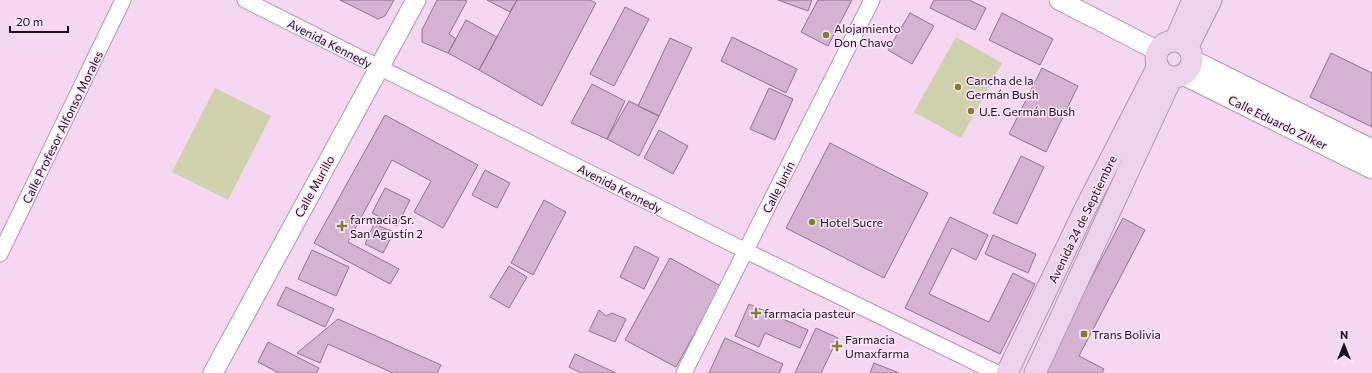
<svg xmlns="http://www.w3.org/2000/svg" width="1372" height="373" viewBox="0 0 1372 373" font-family="Commissioner,sans-serif">
<style>
.green{fill:#cfd2ac}
.building{fill:#d5b1d2;stroke:#90758d}
.lines{fill:none;stroke-linecap:round;stroke-linejoin:round}
.minor-casing{stroke:#b296af;stroke-width:17}
.tertiary-casing{stroke:#b296af;stroke-width:21}
.secondary-casing{stroke:#b296af;stroke-width:23}
.minor{stroke:#fff;stroke-width:15}
.tertiary{stroke:#fff;stroke-width:19}
.secondary{stroke:#eed2ec;stroke-width:21}
.poi-dot{fill:#80822b;stroke:#ffe6fc;stroke-width:1.5}
.labels{text-anchor:middle;dominant-baseline:central;stroke-width:3;stroke-linejoin:round;paint-order:stroke}
.poi-label{font-size:12px;fill:#1a1019;stroke:#ffe6fc;text-anchor:start}
.street-label{font-size:12px;fill:#1a1019;stroke:#ffe6fc}
</style>
<rect width="100%" height="100%" fill="#f5d7f2"/>
<!-- green -->
<path class="green" d="M956,37L1002,63L961,138L914,112Z
M215,88L271,116L228,200L172,172Z"/>
<!-- building -->
<path class="building" d="M340,0H394L385,16L378,19Z
M437,0H464L467,1L449,34L456,39L448,53L422,42V30Z
M487,0H517L510,12Z
M517,0H590L596,3L542,106L479,70Z
M778,0H812L808,11Z
M818,0H852L828,46L801,32Z
M934,0H969L986,8L975,30L930,8Z
M625,7L649,19L614,86L590,74Z
M910,13L934,26L912,64L888,50Z
M1002,13L1053,39L1040,65L989,40Z
M466,20L497,37L479,70L448,53Z
M732,37L797,69L786,93L721,61Z
M670,38L692,48L659,116L638,106Z
M1331,53L1372,73V127L1310,97Z
M1042,68L1078,86L1046,152L1009,134Z
M592,84L625,101L607,139L571,123Z
M769,88L793,99L775,140L750,129Z
M629,101L659,116L639,156L607,139Z
M385,115L478,165L443,228L414,212L431,181L392,160L348,242L399,269L390,284L314,243Z
M659,130L688,146L673,174L644,158Z
M830,143L928,193L884,278L786,228Z
M1021,156L1044,167L1017,224L993,213Z
M485,170L510,183L497,208L472,195Z
M385,188L410,200L397,226L372,213Z
M544,200L566,212L533,275L511,263Z
M950,217L988,235L976,260L952,248L929,294L989,322L1013,273L1035,284L1000,354L905,308Z
M1123,218L1145,230L1079,356L1104,369L1102,373H1049L1043,370Z
M374,224L394,232L383,253L365,244Z
M993,235L1036,254L1028,273L985,254Z
M635,246L659,258L644,289L620,277Z
M312,250L349,267L336,296L298,279Z
M670,258L721,286L676,367L625,340Z
M509,266L527,277L509,308L490,297Z
M286,287L334,309L325,327L277,305Z
M749,304L808,330L800,348L765,333L759,347L735,336Z
M599,310L606,316L612,313L626,319L615,342L589,331Z
M338,319L441,365L437,373H393L328,344L320,363L297,353Z
M816,328L838,338L821,373H795Z
M725,338L783,364L779,373H709Z
M268,342L319,368L316,373H279L258,362Z
M575,354L616,373H581L569,367Z
M874,363L899,373H870Z"/>
<g class="lines">
<defs>
<path id="minor" d="M245,0L746,251L997,373
M0,254L123,0
M684,373L872,0"/>
<path id="tertiary" d="M1059,0L1158,51
M1193,60L1372,149
M1183,75L1372,169
M213,373L416,0"/>
<path id="secondary" d="M1156 59a18 18 0 1 1 36 0a18 18 0 1 1-36 0Z
M1175,41L1193,0
M1188,46L1211,0
M1007,373L1085,209L1158,66
M1035,373L1172,77"/>
</defs>
<!-- minor casing -->
<use href="#minor" class="minor-casing"/>
<!-- tertiary casing -->
<use href="#tertiary" class="tertiary-casing"/>
<!-- secondary casing -->
<use href="#secondary" class="secondary-casing"/>
<!-- minor -->
<use href="#minor" class="minor"/>
<!-- tertiary -->
<use href="#tertiary" class="tertiary"/>
<!-- secondary -->
<use href="#secondary" class="secondary"/>
</g>
<!-- markers -->
<g class="poi-dot">
<circle cx="826" cy="35" r="4"/>
<circle cx="958" cy="87" r="4"/>
<circle cx="971" cy="111" r="4"/>
<circle cx="812" cy="222" r="4"/>
<path d="M340 220h4v4h4v4h-4v4h-4v-4h-4v-4h4z"/>
<path d="M754 307h4v4h4v4h-4v4h-4v-4h-4v-4h4z"/>
<rect x="1080" y="330" width="8" height="8" rx="2"/>
<path d="M835 340h4v4h4v4h-4v4h-4v-4h-4v-4h4z"/>
</g>
<g class="labels">
<!-- poi labels -->
<g class="poi-label">
<text x="834" y="28">Alojamiento<tspan x="834" dy="14">Don Chavo</tspan></text>
<text x="966" y="80">Cancha de la<tspan x="966" dy="14">Germán Bush</tspan></text>
<text x="979" y="111">U.E. Germán Bush</text>
<text x="350" y="219">farmacia Sr.<tspan x="350" dy="14">San Agustín 2</tspan></text>
<text x="820" y="222">Hotel Sucre</text>
<text x="764" y="313">farmacia pasteur</text>
<text x="1092" y="334">Trans Bolivia</text>
<text x="845" y="339">Farmacia<tspan x="845" dy="14">Umaxfarma</tspan></text>
</g>
<!-- street labels -->
<g class="street-label">
<text transform="translate(330 43) rotate(27)">Avenida Kennedy</text>
<text transform="translate(1278 122) rotate(26)">Calle Eduardo Zilker</text>
<text transform="translate(62 127) rotate(-64)">Calle Profesor Alfonso Morales</text>
<text transform="translate(314 186) rotate(-61)">Calle Murillo</text>
<text transform="translate(778 187) rotate(-63)">Calle Junín</text>
<text transform="translate(620 188) rotate(27)">Avenida Kennedy</text>
<text transform="translate(1082 219) rotate(-64)">Avenida 24 de Septiembre</text>
</g>
</g>
<!-- north arrow -->
<g transform="translate(1344 345)" stroke="#ffe6fc" stroke-width="3" paint-order="stroke">
<path d="M0-3L7 15L0 10L-7 15Z" fill="#1a1019"/>
<text y="-6" font-size="11" font-weight="bold" text-anchor="middle" fill="#1a1019">N</text>
</g>
<!-- scale -->
<path d="M10 26v6h58v-6" fill="none" stroke="#1a1019" stroke-width="2"/>
<text x="16" y="26" font-size="12" fill="#1a1019" stroke="#ffe6fc" stroke-width="3" paint-order="stroke">20 m</text>
</svg>
